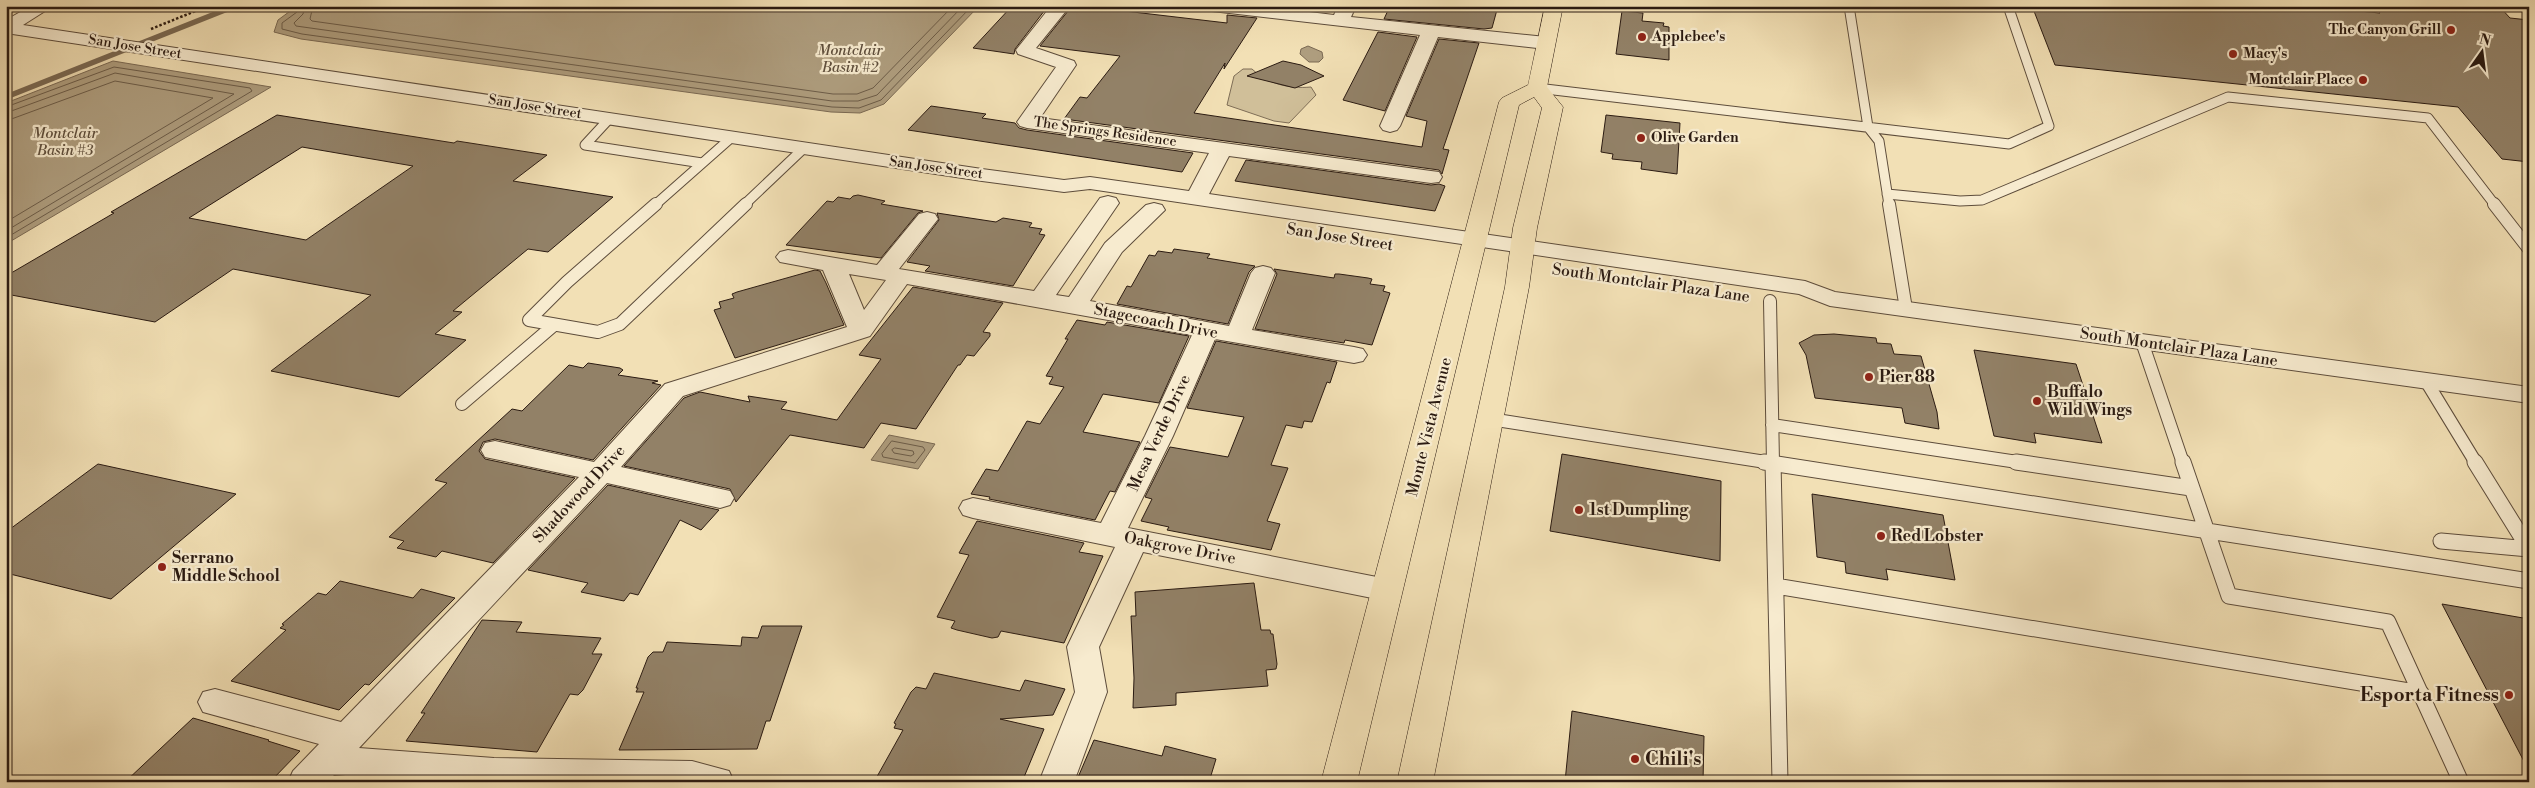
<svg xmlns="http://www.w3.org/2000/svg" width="2535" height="788" viewBox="0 0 2535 788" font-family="'Libre Bodoni',serif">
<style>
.green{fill:#d0bf99;stroke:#7e6d56}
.water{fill:#ae9d7e;stroke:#7a6953}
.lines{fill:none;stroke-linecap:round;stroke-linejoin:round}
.shore{stroke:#6c5c48;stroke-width:1}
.stream{stroke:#7a6953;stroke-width:5.5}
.building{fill:#928167;stroke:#2b1b12;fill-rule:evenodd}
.lane-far2-casing{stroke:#5d4c3b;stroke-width:11}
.lane-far1-casing{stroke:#5d4c3b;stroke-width:14}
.lane-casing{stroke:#5d4c3b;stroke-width:17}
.street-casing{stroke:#5d4c3b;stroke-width:2}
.primary-casing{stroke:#2b1b12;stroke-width:1}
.path{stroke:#2b1b12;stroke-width:2.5;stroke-dasharray:2.5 2;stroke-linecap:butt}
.lane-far2{stroke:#f7ebcf;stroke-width:9}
.lane-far1{stroke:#f7ebcf;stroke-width:12}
.lane{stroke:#f7ebcf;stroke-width:15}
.street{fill:#f7ebcf;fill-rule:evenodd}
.primary{fill:#f2e0b5;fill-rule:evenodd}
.poi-dot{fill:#8f2418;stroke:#f7ebcf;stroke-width:2}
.labels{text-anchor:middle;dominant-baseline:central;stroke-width:4.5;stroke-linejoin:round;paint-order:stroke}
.far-poi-label{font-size:14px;font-weight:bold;fill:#2b1b12;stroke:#f7ebcf;text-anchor:start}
.far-street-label{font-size:14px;fill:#2b1b12;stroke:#f7ebcf}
.far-water-label{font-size:15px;font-style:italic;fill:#5f4f3d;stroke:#f7ebcf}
.street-label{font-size:16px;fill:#2b1b12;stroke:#f7ebcf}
.poi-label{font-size:16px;font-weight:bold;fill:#2b1b12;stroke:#f7ebcf;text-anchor:start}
.near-poi-label{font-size:19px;font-weight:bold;fill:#2b1b12;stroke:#f7ebcf;text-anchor:end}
</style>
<rect width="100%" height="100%" fill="#f2e0b5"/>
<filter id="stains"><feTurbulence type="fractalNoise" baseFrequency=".004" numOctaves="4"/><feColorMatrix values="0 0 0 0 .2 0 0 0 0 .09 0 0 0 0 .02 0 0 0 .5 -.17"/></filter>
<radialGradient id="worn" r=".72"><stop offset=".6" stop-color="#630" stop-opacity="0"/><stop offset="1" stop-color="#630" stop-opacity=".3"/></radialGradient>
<!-- green -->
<path class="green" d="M1243,69H1252C1268,84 1289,89 1311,87L1316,95L1289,123L1274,121L1227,105L1234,76Z"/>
<!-- water -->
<path class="water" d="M297,6H979L884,104L860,113L831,112L301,39L274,32L278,20Z
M1308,46L1322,52L1323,58L1319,62H1309L1300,54L1301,49Z
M113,61L271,87L6,244V103Z
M889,435L935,444L918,469L871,460Z"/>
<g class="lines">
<!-- shore -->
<path class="shore" d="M299,6L297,12L282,23V29L302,34L832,107L859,108L881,100L972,6
M305,6L303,14L294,23L296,26L832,101H858L877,95L963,6
M313,6L310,19L312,21L833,94H857L873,88L953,6
M6,107L114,67L250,88L252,91L6,238
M6,113L115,73L234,94L6,231
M6,121L115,81L213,98L6,222
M892,441L923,447L925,450L915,463L883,457L882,454Z
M895,448L913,451L914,454L911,456L894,453L892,450Z"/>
<!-- stream -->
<path class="stream" d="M6,97L235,6"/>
</g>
<!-- building -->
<path class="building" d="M1012,6H1048L1015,49L1014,54L973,48Z
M1072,6H1118L1116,10L1227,23V15L1257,18L1224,69L1225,63L1194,113L1422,147L1427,121L1406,116L1439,39L1479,43L1443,149L1449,150L1442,174L1439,170L1064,119L1080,97L1087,98L1120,56L1040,46Z
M1390,6H1498L1492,28L1484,29L1384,19Z
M2032,6H2305L2380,13L2375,6H2499L2510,18L2529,20V162L2502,159L2458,107L2055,65Z
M1622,11L1643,13L1642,21L1664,23L1663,26L1669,27V60L1616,54Z
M1378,32L1417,37L1385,111L1343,100Z
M1283,61L1301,65L1324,76L1295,88L1247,76Z
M931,106L986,114L982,118L1015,123L1019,128L1027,130L1193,153L1182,172L908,130Z
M277,115L454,143L457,141L547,155L513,181L613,197L548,252L528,249L453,311L462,312L435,334L466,340L399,397L271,371L371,295L233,269L155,322L6,294V276L114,213L111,212ZM302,147L413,166L306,240L189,218Z
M1606,115L1680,123L1677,174L1641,169L1642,162L1612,159L1613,154L1601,152Z
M1246,160L1431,185L1439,184L1445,186L1435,211L1235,181Z
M858,195L885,201L881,204L923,211L918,213L881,258L786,245L827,201L833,202L838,197L850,199L853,196Z
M937,213L996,222L1003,218L1028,222L1032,223L1029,227L1042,229L1039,234L1045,235L1013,286L925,271L930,266L907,262L939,220Z
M1174,249L1210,254L1207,258L1255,266L1249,272L1228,324L1117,304L1127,286L1131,287L1149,255L1155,256L1158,251L1172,253Z
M1274,269L1334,278L1335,274H1339L1368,278L1372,279L1370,284L1385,286L1383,291L1390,293L1372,345L1345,340L1344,343L1255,329L1277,274Z
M815,270L820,271L826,283L844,325L735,358L714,310L721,308L719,302L734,298L732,294L737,292Z
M913,287L1003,303L983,332L990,333V336L974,356L967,355L960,365H958L916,429L881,423L864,448L790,435L736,502L730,489L624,466L684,398L700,392L750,402L748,396L787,402L781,409L837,420L881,359L859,355Z
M1077,320L1105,325L1107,322L1189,336L1159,403L1103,394L1083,432L1140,442L1115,492L1110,491L1095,520L989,499L990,497L971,494L986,469L998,471L1027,421L1040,424L1064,387L1049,384L1053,377L1046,376L1068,339H1065Z
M1834,334L1876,338L1877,343L1891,344L1894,354L1921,356L1937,412L1939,429L1905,423L1902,408L1815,398L1806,355L1799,343L1814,335Z
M1216,341L1337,362L1330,383L1327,382L1312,422L1304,421L1302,428L1286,425L1271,465L1288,468L1267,521L1280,524L1271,550L1167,530L1169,527L1141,521L1152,499L1145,497L1170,447L1228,457L1244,417L1187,408Z
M1974,350L2076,364L2102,443L2034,433L2036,443L1994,436Z
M588,363L620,368L623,370L618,375L658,381L652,383L661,385L593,460L495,439L483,442L479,451L485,459L575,478L493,563L442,551L436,557L397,548L404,541L389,537L447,483L435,480L512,409L522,411L569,365L583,368Z
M1562,454L1721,481L1720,561L1550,531Z
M98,464L236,494L111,599L6,573V532Z
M608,485L719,510L701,530L680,520L638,595L630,593L624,601L581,592L588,583L528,570Z
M1812,494L1943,515L1955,580L1886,569L1888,580L1846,573L1845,562L1817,557Z
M977,521L1084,543L1079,552L1103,556L1064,643L1001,631L998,637L992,638L957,630L951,628L955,621L937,617L969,555L959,553Z
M340,581L413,598L421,589L455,598L369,685L365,684L339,710L231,681L286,630L280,628L284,625L282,624L318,593L326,595Z
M1254,583L1261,630H1270L1271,634H1273L1277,664L1276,669L1266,670L1268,686L1176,693V705L1133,708L1134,678L1131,616H1136L1135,592Z
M2442,604L2529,619V771Z
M482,620L522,622L516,632L601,638L592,654H602L583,690L578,695L570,694L537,752L406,741L425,713H421Z
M762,626H802L770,721H766L757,749L619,750L644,692H636L638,688H636L648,657L653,652H663L667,642L741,646L742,637L758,638Z
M934,673L1020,691L1025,680L1065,689L1053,715L1000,719L1044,729L1022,782H874L903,730L894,728L896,724L894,723L911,692L916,687L926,689Z
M1572,711L1704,736L1703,782H1565Z
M193,718L269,740L268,741L300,751L270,782H125Z
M1094,740L1162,756L1165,746L1216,759L1209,782H1076Z"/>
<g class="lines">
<defs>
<path id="lane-far2" d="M1849,6L1868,127L1879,141L1889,205
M1537,88L2009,144L2049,126L2008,6
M609,119L585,145L702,163
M1887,194L1960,201L1982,200L2228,97L2428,118L2495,205
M655,205L732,137
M744,205L804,148"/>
<path id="lane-far1" d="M656,204L567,282L529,320L598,332L620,324L746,204
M1889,204L1906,309
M2494,204L2529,249
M1770,301L1773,463
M2142,342L2183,463
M2426,381L2476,463
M462,404L554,325
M1490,419L1772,463
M1772,425L2024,463"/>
<path id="lane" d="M1764,462L2529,581
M1773,462L1780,782
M2016,462L2191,488
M2183,462L2229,596L2388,622L2461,782
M2441,541L2529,549L2475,462
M1776,586L2421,693"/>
<path id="street" d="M31,6H53L23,25L982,169L1064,180L1090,177L1189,191L1209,153L1027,128L1020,126L1017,122L1056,67L1018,54L1016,50L1051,6H1070L1036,48L1074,61L1076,65L1040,118L1431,171L1439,172L1442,177L1439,182L1431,183L1229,156L1209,194L1805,281L1835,292L2529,387V403L1830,306L1799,294L1090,189L1064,192L982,181L6,33V20Z
M1203,6H1259L1334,15L1338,6H1356L1351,17L1546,37L1553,39L1555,43L1553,47L1546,49L1438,37L1400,126L1397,130L1390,132L1383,130L1380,126L1420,35L1212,11L1206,10Z
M1108,196L1116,198L1119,203L1056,295L1069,297L1105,243L1146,205L1154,203L1162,205L1165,210L1122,252L1090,301L1229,326L1251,273L1255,268L1263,266L1271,268L1275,273L1252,330L1354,347L1363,349L1367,355L1363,361L1354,363L1215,339L1173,436L1128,528L1387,579L1398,582L1402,590L1398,598L1387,601L1143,552L1099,647L1107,692L1074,782H1039L1075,692L1067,647L1115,547L973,518L963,515L959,508L963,501L973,498L1101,523L1145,436L1192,335L907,284L870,336L683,396L621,467L730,491L734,498L730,505L720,508L607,483L359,748L494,758L692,761L729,771L734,782H417L334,775L327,782H288L293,771L319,744L203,712L198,702L203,692L215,689L341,722L579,477L485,457L481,450L485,443L495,441L594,462L665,384L847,327L823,270L780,262L776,257L780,252L788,250L877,265L919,214L927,212L935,214L938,219L899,269L1034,291L1100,198ZM849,274L886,280L864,310Z"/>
<path id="primary" d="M1545,6H1563L1547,87L1563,107L1537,228L1529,287L1433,782H1397L1505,287L1513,228L1542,108L1534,97L1519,105L1357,782H1321L1499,102L1502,98L1528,85Z"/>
</defs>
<!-- lane-far2 casing -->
<use href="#lane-far2" class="lane-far2-casing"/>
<!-- lane-far1 casing -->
<use href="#lane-far1" class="lane-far1-casing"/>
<!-- lane casing -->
<use href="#lane" class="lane-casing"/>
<!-- street casing -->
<use href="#street" class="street-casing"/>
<!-- primary casing -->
<use href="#primary" class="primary-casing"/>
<!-- path -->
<path class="path" d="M151,29L208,6"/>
<!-- lane-far2 -->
<use href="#lane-far2" class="lane-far2"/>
<!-- lane-far1 -->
<use href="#lane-far1" class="lane-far1"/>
<!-- lane -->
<use href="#lane" class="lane"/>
<!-- street -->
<use href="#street" class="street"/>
<!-- primary -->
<use href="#primary" class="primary"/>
</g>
<!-- markers -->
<g class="poi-dot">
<circle cx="2451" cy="30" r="5"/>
<circle cx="1642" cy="37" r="5"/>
<circle cx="2233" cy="54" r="5"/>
<circle cx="2363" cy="80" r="5"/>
<circle cx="1641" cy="138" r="5"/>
<circle cx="1869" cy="377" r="5"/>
<circle cx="2037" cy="401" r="5"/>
<circle cx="1579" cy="510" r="5"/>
<circle cx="1881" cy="536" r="5"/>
<circle cx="162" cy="567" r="5"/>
<circle cx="2509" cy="695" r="5"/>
<circle cx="1635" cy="759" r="5"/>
</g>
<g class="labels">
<!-- far-poi labels -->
<g class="far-poi-label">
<text x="2441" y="30" text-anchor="end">The Canyon Grill</text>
<text x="1652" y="37">Applebee's</text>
<text x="2243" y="54">Macy's</text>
<text x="2353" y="80" text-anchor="end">Montclair Place</text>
<text x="1651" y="138">Olive Garden</text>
</g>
<!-- far-street labels -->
<g class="far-street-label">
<text transform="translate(135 47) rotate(9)">San Jose Street</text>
<text transform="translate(535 107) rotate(9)">San Jose Street</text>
<text transform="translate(1105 132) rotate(8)">The Springs Residence</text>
<text transform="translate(936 168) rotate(8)">San Jose Street</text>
</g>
<!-- far-water labels -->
<g class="far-water-label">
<text x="850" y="50">Montclair<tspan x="850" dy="17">Basin #2</tspan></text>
<text x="65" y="133">Montclair<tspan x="65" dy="17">Basin #3</tspan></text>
</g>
<!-- street labels -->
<g class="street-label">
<text transform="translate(1340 237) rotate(9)">San Jose Street</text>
<text transform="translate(1651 283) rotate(8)">South Montclair Plaza Lane</text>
<text transform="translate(1156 321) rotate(11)">Stagecoach Drive</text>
<text transform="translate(2179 347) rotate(8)">South Montclair Plaza Lane</text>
<text transform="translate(1429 427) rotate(-76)">Monte Vista Avenue</text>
<text transform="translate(1159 433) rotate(-65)">Mesa Verde Drive</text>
<text transform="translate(579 494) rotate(-47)">Shadowood Drive</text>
<text transform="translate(1180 548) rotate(11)">Oakgrove Drive</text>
</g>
<!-- poi labels -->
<g class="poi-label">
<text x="1879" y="377">Pier 88</text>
<text x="2047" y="392">Buffalo<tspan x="2047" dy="18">Wild Wings</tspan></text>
<text x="1589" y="510">1st Dumpling</text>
<text x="1891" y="536">Red Lobster</text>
<text x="172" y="558">Serrano<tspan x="172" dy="18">Middle School</tspan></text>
</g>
<!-- near-poi labels -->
<g class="near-poi-label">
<text x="2499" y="695">Esporta Fitness</text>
<text x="1645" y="759" text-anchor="start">Chili's</text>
</g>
</g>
<!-- margin -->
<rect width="2535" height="788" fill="none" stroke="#f2e0b5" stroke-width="25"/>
<rect x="8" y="8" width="2520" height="773" fill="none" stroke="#2b1b12" stroke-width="2.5"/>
<rect x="12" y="12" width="2510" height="763" fill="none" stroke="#2b1b12"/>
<!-- north arrow -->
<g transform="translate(2482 52) rotate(14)" stroke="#f7ebcf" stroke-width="4" paint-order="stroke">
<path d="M0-4L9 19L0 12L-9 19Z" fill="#2b1b12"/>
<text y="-8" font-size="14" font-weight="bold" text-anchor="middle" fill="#2b1b12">N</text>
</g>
<rect width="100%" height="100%" filter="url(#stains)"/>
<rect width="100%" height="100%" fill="url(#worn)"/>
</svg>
